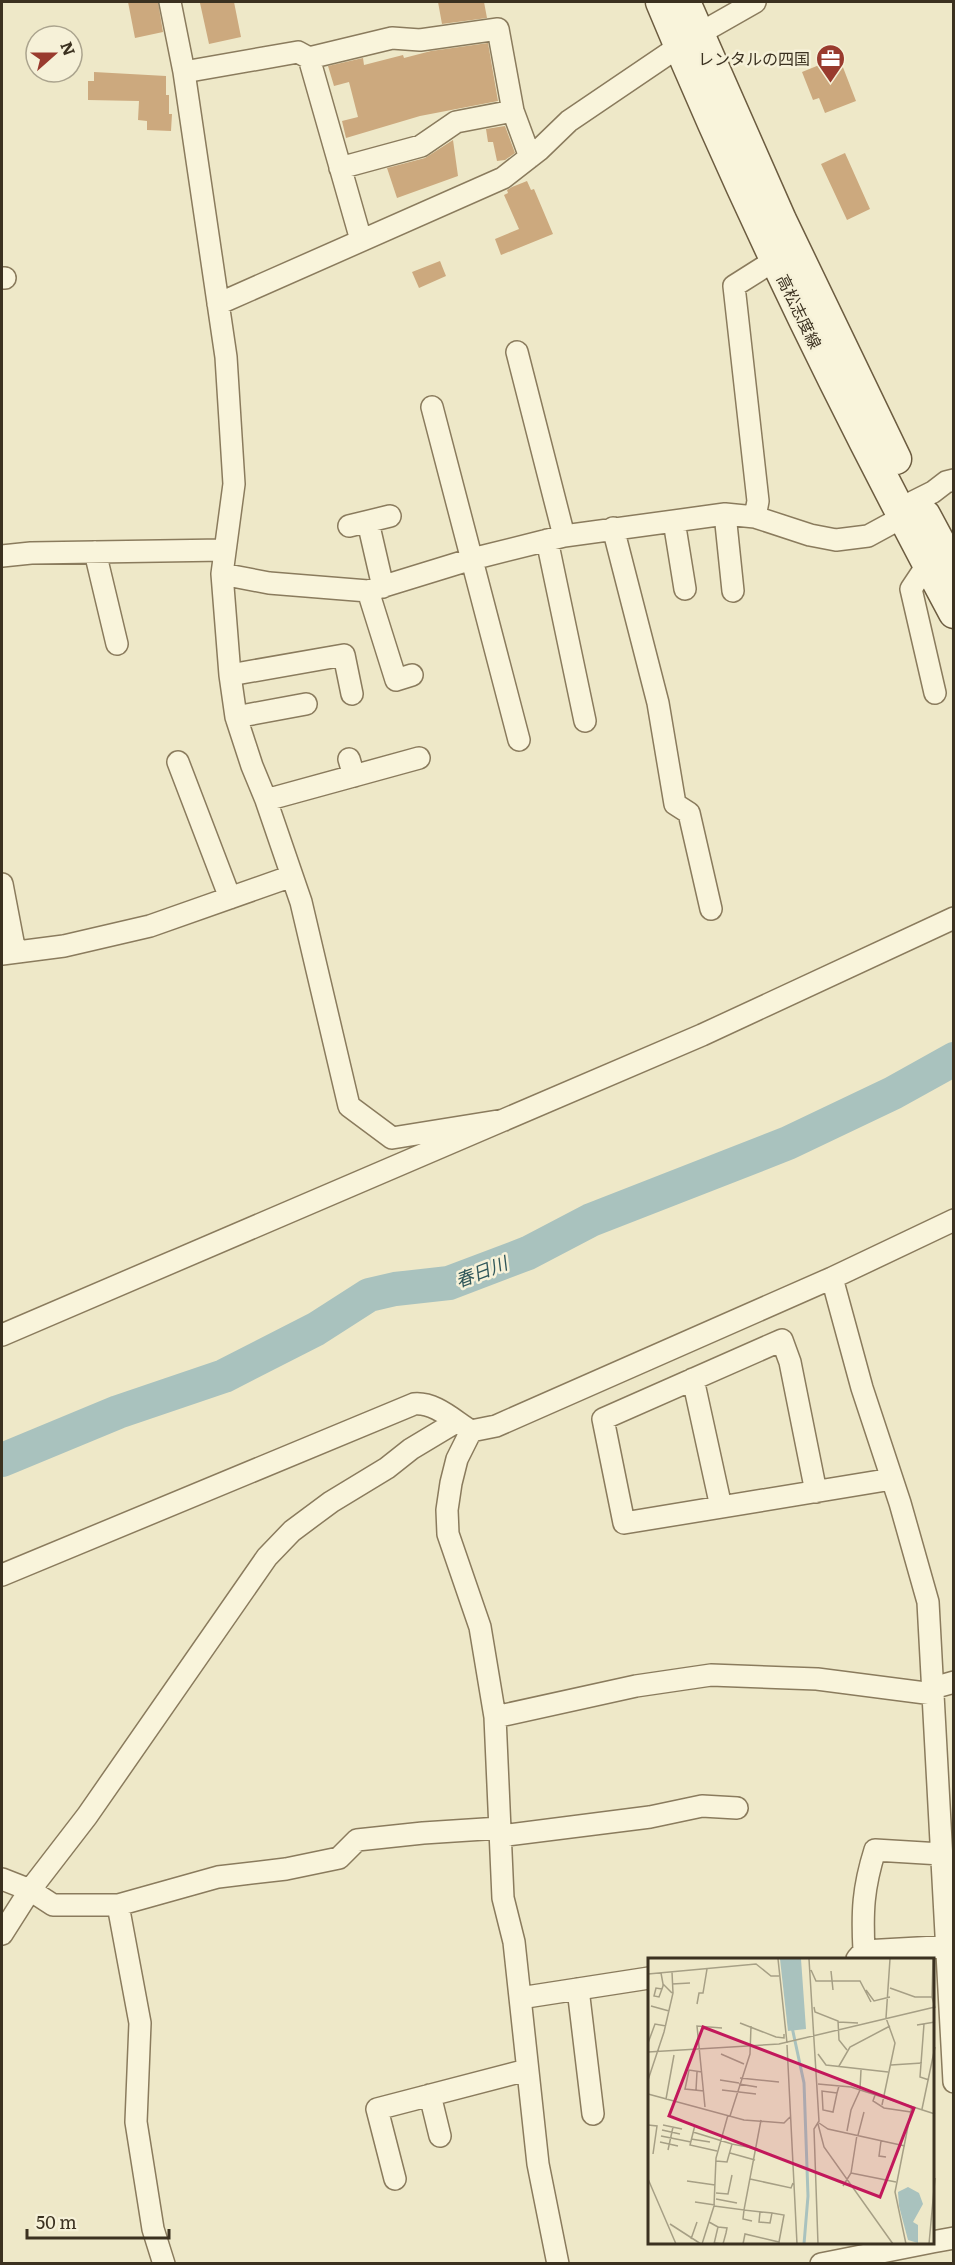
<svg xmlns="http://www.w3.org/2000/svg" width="955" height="2265" viewBox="0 0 955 2265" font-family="Literata,'Noto Sans JP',serif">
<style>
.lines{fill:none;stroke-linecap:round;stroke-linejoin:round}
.river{stroke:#a9c2be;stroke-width:34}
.building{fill:#cca97e}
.minor-casing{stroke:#8a7b5d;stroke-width:24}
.secondary-casing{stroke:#6c5c40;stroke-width:33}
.minor{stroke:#f9f4db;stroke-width:21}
.secondary{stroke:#f9f4db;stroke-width:30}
.labels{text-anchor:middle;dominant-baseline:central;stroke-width:5;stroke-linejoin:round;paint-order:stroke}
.poi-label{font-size:16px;fill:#3b3120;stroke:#f6f1d8;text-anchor:end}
.street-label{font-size:16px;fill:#3b3120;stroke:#f6f1d8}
.water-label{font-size:18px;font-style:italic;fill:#30575a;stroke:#f6f1d8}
.inset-river{fill:none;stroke:#a9c2be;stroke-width:3}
.inset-road{fill:none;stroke:#a69f85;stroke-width:1.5}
.view{fill:#c2185b;fill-opacity:0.15;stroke:#c2185b;stroke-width:3}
.inset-edge{fill:none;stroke:#3b3120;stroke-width:3}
</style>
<rect width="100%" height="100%" fill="#eee8c8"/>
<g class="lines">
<!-- river -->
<path class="river" d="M2,1460L118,1412L224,1376L316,1329L369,1295L395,1289L449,1283L528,1253L591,1220L788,1143L893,1093L954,1059"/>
</g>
<!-- building -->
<path class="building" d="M128,2H158L163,32L135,38Z
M209,2H234L241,37L209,44L200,3Z
M438,2H484L487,18L442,24Z
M488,43L498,101L420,116L346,138L342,121L358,117L349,82L334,86L328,66L363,58L364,65L403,55L404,58L431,51Z
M839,57L856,101L825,113L819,98L813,100L802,72Z
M94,72L166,76V95H169V114H172L171,131L147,130V121L138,120L139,101L88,100V81H94Z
M505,126L515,153L505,160L497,161L493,142H488L486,129Z
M453,140L458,176L397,198L387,168L425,158Z
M845,153L870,209L847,220L821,164Z
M527,181L531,190L534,189L553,234L501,255L495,239L519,229L504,195L508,193L507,190L512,187Z
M440,261L446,276L419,288L412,272Z"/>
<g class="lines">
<defs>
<path id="minor" d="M170,2L184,72L226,357L234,484L222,574L230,675L236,717L252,766L266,800L301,902L349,1106L392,1138L504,1120
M184,72L298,52L309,58
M340,168L421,146L456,122L513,111
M361,240L309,58L392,38L420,40L498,29L513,111L530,157
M2,278H5
M218,304L503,178L539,150L569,121L690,39L755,2
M517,352L564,536
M432,407L519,740
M725,514L733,591
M755,517L758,501L734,286L764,267
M674,521L685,589
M368,522L383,587
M349,526L390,516
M613,528L658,703L675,804L689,813L711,909
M547,540L585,721
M95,552L117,644
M2,556L31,553L224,550
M927,565L911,589L935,693
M222,574L269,583L368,591L472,559L564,536L725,514L755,517L810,535L836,540L868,536L903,517L909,504L933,492L946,482L954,480
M368,591L396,680L412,675
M230,675L344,655L352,694
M236,717L306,704
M349,759L354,776
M178,762L230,898
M266,800L419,758
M2,884L15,952
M2,954L64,946L150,926L292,876
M832,1278L862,1388L900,1503L928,1602L954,2082
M2,1335L702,1035L954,918
M693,1379L721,1507
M471,1431L457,1459L451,1483L447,1510L448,1534L480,1627L495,1717L503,1898L514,1942L538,2164L558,2264
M816,1492L790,1362L782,1340L603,1419L624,1523L892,1479
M2,1575L414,1404C435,1402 453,1420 471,1431L496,1426L832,1278L954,1220
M933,1688L954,1682
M495,1717L636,1686L711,1675L817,1679L933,1694
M500,1836L650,1817L702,1806L737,1808
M2,1879L30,1890L53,1905H118L218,1877L286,1869L339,1858L357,1840L423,1833L500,1828
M118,1905L140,2023L136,2122L153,2229L164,2264
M2,1934L30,1890L87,1816L267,1557L292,1531L331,1502L387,1468L411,1449L456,1422
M864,1951L954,1946
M857,1959L864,1951C862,1912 863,1888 875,1850L941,1854
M578,1989L593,2114
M520,1998L649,1978
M430,2095L440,2136
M395,2179L377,2109L527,2070
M932,2242L954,2238
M821,2264L932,2242"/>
<path id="secondary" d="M661,2C747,210 847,414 954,613
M685,2L781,220L896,459
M925,515L954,569"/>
</defs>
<!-- minor casing -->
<use href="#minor" class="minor-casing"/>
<!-- secondary casing -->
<use href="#secondary" class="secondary-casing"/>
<!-- minor -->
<use href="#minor" class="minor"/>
<!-- secondary -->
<use href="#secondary" class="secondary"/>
</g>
<!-- icons -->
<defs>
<symbol id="office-pin" viewBox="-11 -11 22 30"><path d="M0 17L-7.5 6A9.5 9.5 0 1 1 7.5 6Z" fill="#993b2e" stroke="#f6f1d8"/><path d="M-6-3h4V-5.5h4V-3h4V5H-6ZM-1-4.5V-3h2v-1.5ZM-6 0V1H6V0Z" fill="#fff"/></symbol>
</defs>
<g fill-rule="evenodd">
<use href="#office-pin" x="814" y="42" width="33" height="45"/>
</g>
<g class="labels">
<!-- poi labels -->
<g class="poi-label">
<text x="810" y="58">レンタルの四国</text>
</g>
<!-- street labels -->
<g class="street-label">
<text transform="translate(800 311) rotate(64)">高松志度線</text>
</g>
<!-- water labels -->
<g class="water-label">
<text transform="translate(481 1271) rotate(-21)">春日川</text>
</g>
</g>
<!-- overview -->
<g transform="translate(648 1958)">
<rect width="286" height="286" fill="#eee8c8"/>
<path d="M132,1H153L158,71L140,73ZM260,229L271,235L275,246L265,264L270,267V285L260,282L251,248L250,234Z" fill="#a9c2be"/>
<path class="inset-river" d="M144,69L156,125L160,238L156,286"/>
<path class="inset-road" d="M130,1L139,85M161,1L171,163L166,171L170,286M163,12L168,23H212L223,44M183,13L185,32M13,15L15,26L24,35M0,16L108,6L123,18H131M24,26L42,25M242,30L267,39H284L287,50M14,31L8,30L6,38L11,39L15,28V26M218,32L226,43L242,39M284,39L285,1M49,46L51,35H55L59,11M3,48L21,53M166,49L167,54L190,63L191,82L199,92M190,64L210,65M92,65L128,79L136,80V76M276,66L272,119L281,122M269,67L287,64M0,85L7,66L18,68M139,87L149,286M0,94L131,86L287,49M73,96L96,106M170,96L178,107L240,114M243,107L274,105M191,108L202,89L242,68M54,114L41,112L37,131L56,133M92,120L131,124M0,122L16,74L25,35L24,14M72,122L91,125M91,126L109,129M170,126L203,129L287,156M212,131L213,112M48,132L49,114M74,132L108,136M189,135L174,133L175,152L185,154L189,135L191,128M0,136L96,162L136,165L142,159M227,137L225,143L236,150L263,154M18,141L26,97M234,147L247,85L238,60L242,1M57,149L49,68L74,70M274,151L287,89M82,158L102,96L103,68M171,165L180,171L257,188M170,166L176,189L245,286M0,167L9,168L5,196M15,167L34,171M47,167L42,187L69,193M14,172L32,176M199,173L203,152L212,132M45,174L84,186M210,177L216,154M13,178L43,184M43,181L62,184M233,183L231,198L238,199M12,184L30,188M20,192L25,169M82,195L107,202M68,203L79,204L84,186L110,191M203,215L248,224M0,221L28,286M102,221L143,230L145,225M39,223L67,227M195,228L203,215L209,177M68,235L80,236L84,217M68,241L89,245M47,244L67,247M66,248L96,252L113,162M104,263L95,261L96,252L124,255L122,265L111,264L112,254M61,264L70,269L66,286M22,266L53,286M43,281L49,264M66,285L75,286L78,275L79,270L70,269M54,286L66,248L68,200L80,157M95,286L97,276L131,284L136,257L124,255M258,286L247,234L264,148M281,286L287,220"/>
<path class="view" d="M55,69L266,150L232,239L21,158Z"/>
<rect width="286" height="286" class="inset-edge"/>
</g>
<!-- border -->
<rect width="955" height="2265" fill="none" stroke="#3b3120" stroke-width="6"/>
<!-- north arrow -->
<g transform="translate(54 54) rotate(69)"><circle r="28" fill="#f6f1d8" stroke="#aba48e" stroke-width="1.5"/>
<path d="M0-4.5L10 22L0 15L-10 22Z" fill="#993b2e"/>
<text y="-9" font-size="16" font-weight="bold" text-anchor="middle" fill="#3b3120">N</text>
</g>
<!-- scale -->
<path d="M27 2229v9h142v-9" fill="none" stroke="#3b3120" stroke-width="3"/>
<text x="36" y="2229" font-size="18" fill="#3b3120" stroke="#f6f1d8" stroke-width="4.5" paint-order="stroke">50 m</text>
</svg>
